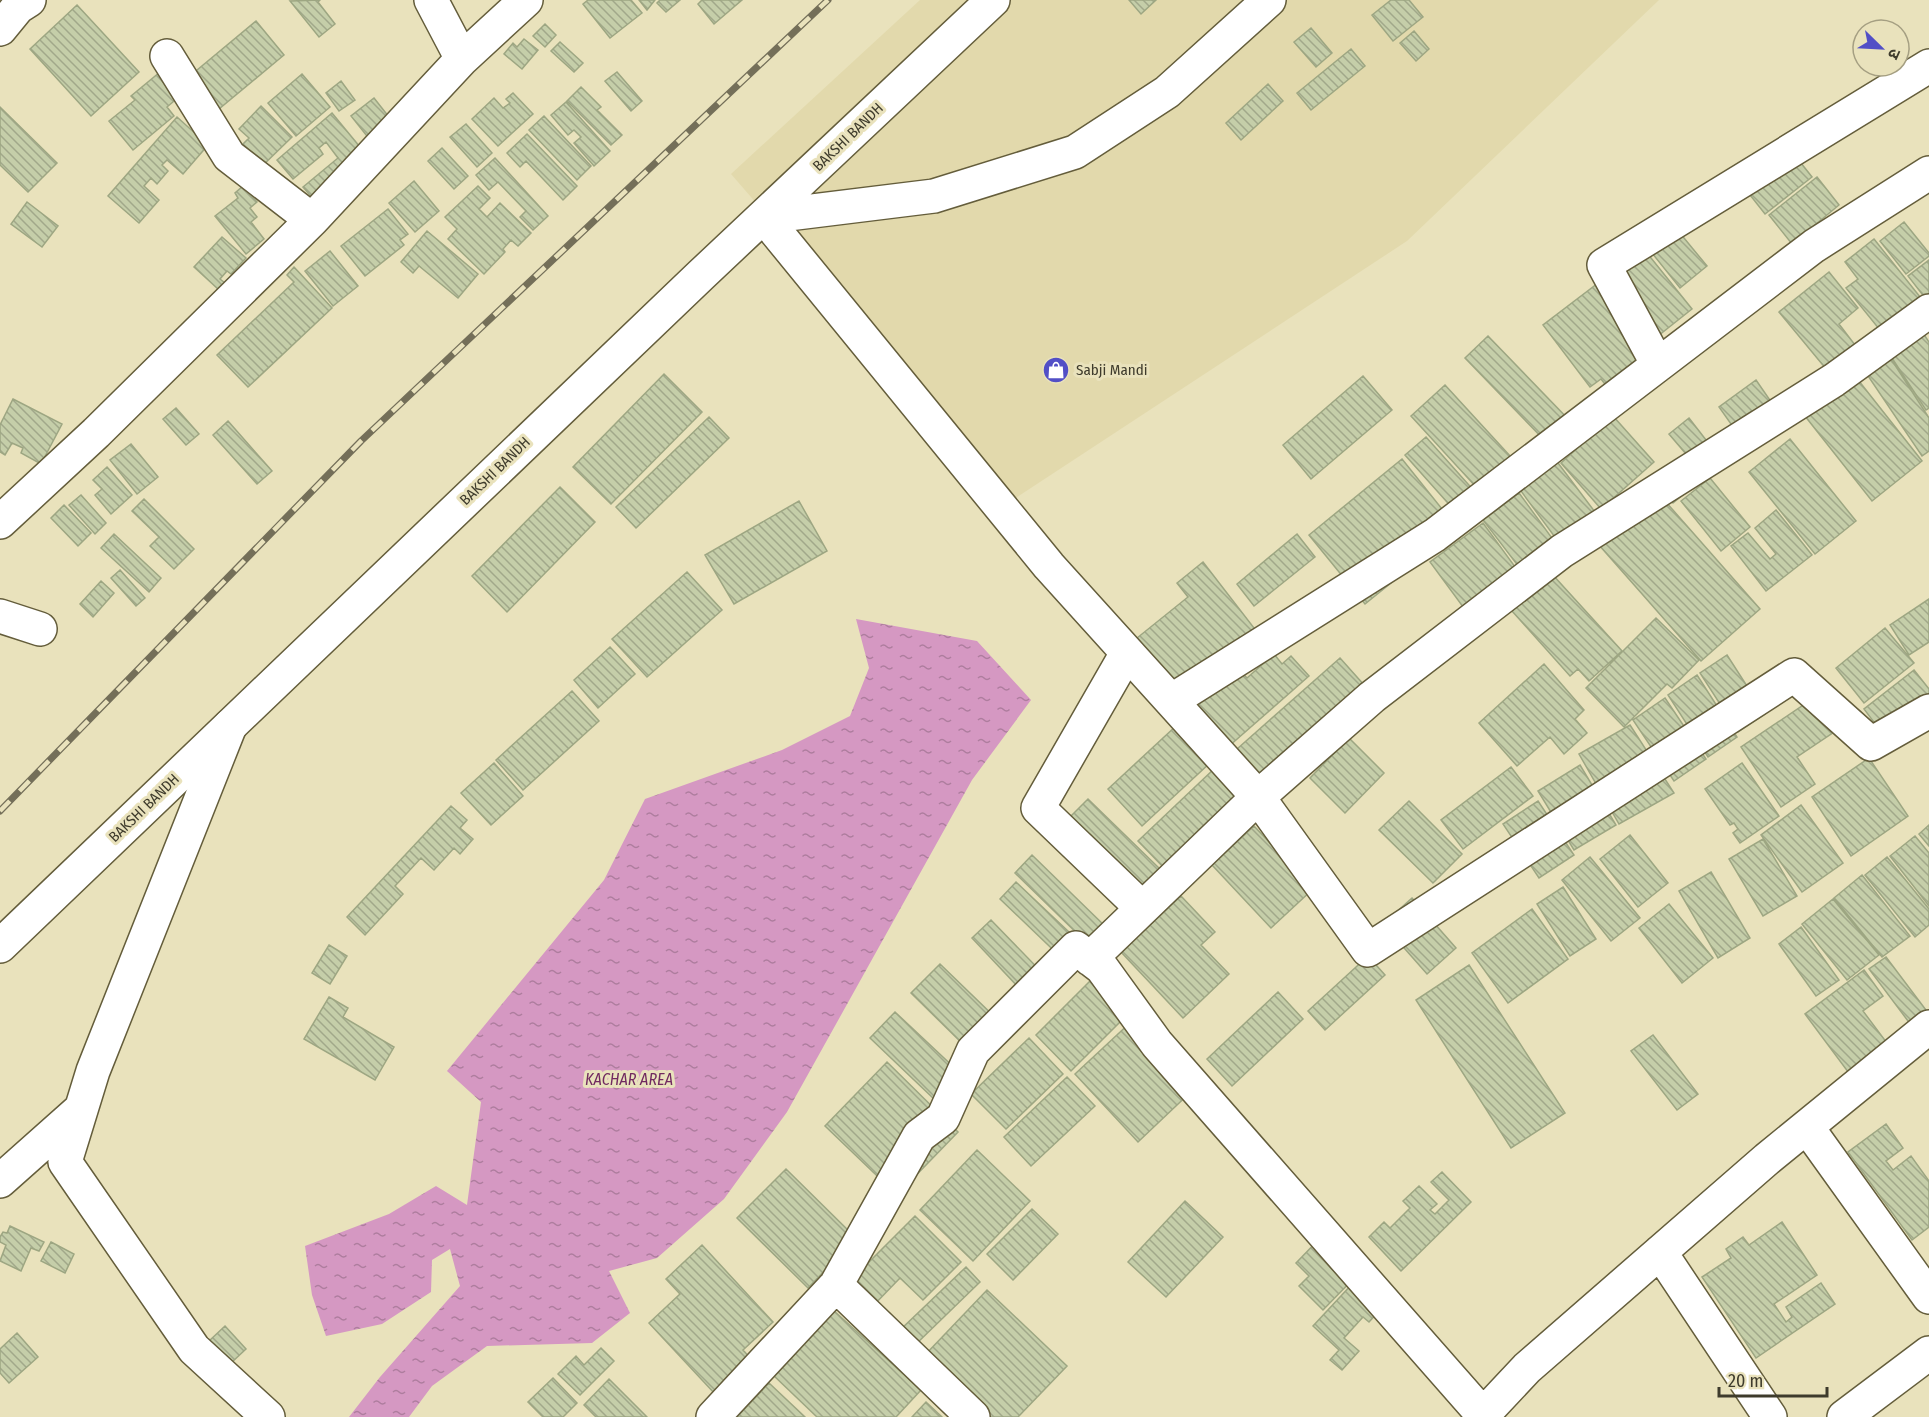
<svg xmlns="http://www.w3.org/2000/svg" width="1929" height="1417" viewBox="0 0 1929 1417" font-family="'Fira Sans Condensed','Noto Sans Devanagari',sans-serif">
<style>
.built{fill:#e2d9ac}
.water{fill:url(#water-ripples)}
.building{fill:url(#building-back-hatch);stroke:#9da682;stroke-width:1.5}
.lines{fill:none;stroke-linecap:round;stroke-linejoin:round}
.minor-casing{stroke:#645d3b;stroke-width:36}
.major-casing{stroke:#645d3b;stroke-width:36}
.minor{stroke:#fff;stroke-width:33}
.major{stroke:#fff;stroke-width:33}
.rail-casing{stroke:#746f59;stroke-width:7}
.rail{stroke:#e9e2bc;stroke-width:4.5;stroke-dasharray:14;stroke-linecap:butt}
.labels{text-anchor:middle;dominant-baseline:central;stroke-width:6;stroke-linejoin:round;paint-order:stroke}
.street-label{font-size:15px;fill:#3e3b2c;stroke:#e9e2bc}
.poi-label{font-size:15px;fill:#3e3b2c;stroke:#e9e2bc;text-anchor:start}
.water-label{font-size:16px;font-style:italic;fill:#712a60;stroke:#e9e2bc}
</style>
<defs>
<pattern id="water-ripples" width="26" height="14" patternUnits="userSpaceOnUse" patternTransform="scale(1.5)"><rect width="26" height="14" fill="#d598c2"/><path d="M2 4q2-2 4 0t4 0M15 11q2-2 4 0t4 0" fill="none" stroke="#ae7d9e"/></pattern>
<pattern id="building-back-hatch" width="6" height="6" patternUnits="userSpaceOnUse" patternTransform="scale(1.5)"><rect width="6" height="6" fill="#c5cea9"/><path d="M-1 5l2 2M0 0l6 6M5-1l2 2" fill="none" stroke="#a1a88a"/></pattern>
</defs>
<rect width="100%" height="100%" fill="#e9e2bc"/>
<!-- built -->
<path class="built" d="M920,0H1659L1407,241L1014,499L731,174Z"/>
<!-- water -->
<path class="water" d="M856,619L977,641L1031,700L972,780L787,1112L724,1199L657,1258L609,1271L630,1313L592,1343L487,1346L432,1386L409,1417H349L380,1377L460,1286L450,1249L432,1260L431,1292L382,1324L326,1336L312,1295L305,1246L389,1214L436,1186L467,1205L481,1102L447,1071L604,880L645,799L782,750L850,716L869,668Z"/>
<!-- building -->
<path class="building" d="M320,0L318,2L335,24L319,37L290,1Z
M588,0H631L642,13L610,38L583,4Z
M639,0H655L647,10Z
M660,0H680L666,12L657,3Z
M702,0H742L714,24L698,4Z
M1129,0H1156L1141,14Z
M1391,0H1409L1423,17L1393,41L1372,15Z
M77,5L139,72L91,116L30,49Z
M256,21L284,55L219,109L191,75Z
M545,24L556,35L545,47L533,36Z
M1311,28L1332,53L1316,67L1294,42Z
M1414,31L1429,49L1416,61L1400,43Z
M524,39L538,50L522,69L504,54L513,43L517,47Z
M560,42L583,63L574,72L551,51Z
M1351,49L1365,66L1311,110L1297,93Z
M160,72L180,96L167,107L174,116L133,150L109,121L135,100L131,96Z
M617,72L642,101L631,111L605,81Z
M302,74L330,107L296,136L268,103Z
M341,81L355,100L339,111L326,93Z
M1268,84L1283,101L1241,140L1226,123Z
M581,87L601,107L597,110L622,135L611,145L567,101Z
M513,93L533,114L498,146L472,119L494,98L503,108L510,103L506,99Z
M374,98L396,126L374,145L351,116Z
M566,102L610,151L594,166L574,143L581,137L574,130L568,135L551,115Z
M261,106L292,137L256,172L235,152L249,138L239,129Z
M0,107L57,163L28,192L0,165Z
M332,113L369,158L316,202L303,187L338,158L326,142L319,148L323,154L293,179L277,160Z
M544,116L591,166L577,180L529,130Z
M177,117L208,145L183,174L167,160L162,165L168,171L157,184L151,178L144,186L159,200L139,223L108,196Z
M466,124L492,153L477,167L450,137Z
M527,134L577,186L563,200L526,161L520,167L507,153Z
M442,148L468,176L454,189L428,161Z
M1789,148L1812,177L1765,214L1743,186Z
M495,158L548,216L533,230L520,217L526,211L498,182L489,190L476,175Z
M1817,177L1839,205L1792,244L1769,215Z
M414,181L439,211L415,232L389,203Z
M243,186L257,202L250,208L257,217L251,222L264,239L246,254L215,216L238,198L235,193Z
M478,186L490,198L479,209L487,217L500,203L531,233L518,246L511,240L503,249L505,252L484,274L448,239L457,229L445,217Z
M27,202L58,226L42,247L11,224Z
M388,209L408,234L400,240L404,245L365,276L341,246Z
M1904,222L1929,253V256L1906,274L1880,241Z
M1675,227L1707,266L1680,288L1648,248Z
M427,231L478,274L458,298L419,266L413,273L401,262Z
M222,237L246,258L231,274L227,271L220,279L225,283L218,289L194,267Z
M1874,239L1928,307L1888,340L1846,288L1858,279L1845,262Z
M1643,248L1692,309L1658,336L1610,276Z
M330,251L358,286L333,306L305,271Z
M1929,260V303L1908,276Z
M294,267L332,308L248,387L217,355L294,282L287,275Z
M1829,272L1858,308L1839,324L1865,358L1836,381L1779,312Z
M1606,277L1663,354L1612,393L1601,379L1590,387L1543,325Z
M1921,330L1929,342V408L1926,410L1888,352Z
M1488,336L1571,422L1548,444L1465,358Z
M1886,351L1929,418V451L1922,456L1862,367Z
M664,374L702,412L611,504L573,467Z
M1363,376L1392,410L1311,479L1283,445Z
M1855,376L1922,461L1872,501L1805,416Z
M1756,380L1774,406L1757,418L1752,411L1741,418L1747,427L1738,434L1719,407Z
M1445,385L1522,469L1488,500L1411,416Z
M13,399L62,424L41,464L21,453L23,448L12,443L5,455L0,452V425Z
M176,408L199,434L186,445L163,419Z
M1613,416L1654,462L1601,509L1561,463Z
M709,417L729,438L636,528L616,507Z
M1689,418L1723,462L1673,503L1655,480L1686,454L1669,434Z
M228,421L272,471L257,484L213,435Z
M1426,437L1484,502L1463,520L1405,455Z
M1790,439L1856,521L1815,554L1749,472Z
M131,444L158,477L137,494L110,460Z
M1402,459L1458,529L1365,604L1309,535Z
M1555,459L1598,516L1560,544L1518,487Z
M107,467L132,495L111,514L95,495L102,489L93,480Z
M1710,478L1750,527L1721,551L1681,501Z
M560,487L595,522L507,612L472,576Z
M1519,493L1557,545L1522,571L1483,520Z
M1658,493L1760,609L1701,661L1599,545Z
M81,495L106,523L95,534L69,505Z
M144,499L194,549L174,569L150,546L159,537L132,511Z
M799,501L827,551L734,604L705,555Z
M64,505L91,533L78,546L51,518Z
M1776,510L1812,555L1766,591L1731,546L1748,533L1770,559L1776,554L1755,528Z
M1483,523L1521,575L1469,615L1430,562Z
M114,534L161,578L149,592L101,548Z
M1297,534L1315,557L1254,606L1237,584Z
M1203,562L1261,637L1184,698L1137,638L1188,597L1177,583Z
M120,570L145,598L136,606L111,578Z
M687,572L722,610L647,677L612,639Z
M1552,574L1622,651L1589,681L1578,669L1570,676L1512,611Z
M101,581L114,593L93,617L80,604Z
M1929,599V642L1909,655L1890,625Z
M1656,618L1699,660L1672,688L1667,684L1624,727L1586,688Z
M1885,628L1914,663L1864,703L1836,668Z
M610,647L635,674L598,708L574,680Z
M1274,654L1282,664L1291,656L1309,676L1228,747L1187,700L1234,664L1247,678Z
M1727,655L1765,714L1738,732L1700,673Z
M1340,658L1373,695L1270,786L1237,749Z
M1544,664L1584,710L1575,719L1587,733L1564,754L1550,737L1517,766L1479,723Z
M1914,670L1929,689V715L1891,745L1864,709Z
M1697,675L1737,737L1708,757L1668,695Z
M1827,689L1849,722L1797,757L1815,784L1781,807L1741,747Z
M572,691L599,721L523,790L496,760Z
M1665,698L1706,759L1674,781L1633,720Z
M1177,725L1211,762L1142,826L1108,789Z
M1630,725L1674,793L1619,824L1579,754Z
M1349,738L1384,773L1345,813L1310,778Z
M1869,758L1908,816L1851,856L1812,797Z
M494,763L523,796L491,825L461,793Z
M1742,763L1779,816L1740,843L1733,833L1738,829L1734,823L1730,825L1705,789Z
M1580,765L1616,825L1574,850L1538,791Z
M1216,767L1245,797L1167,871L1138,841Z
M1511,767L1533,796L1463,849L1441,820Z
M1088,799L1162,871L1129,905L1058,829Z
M1409,801L1462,854L1433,883L1379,830Z
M1538,801L1574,855L1539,878L1503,824Z
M1801,805L1843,863L1802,892L1761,835Z
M451,806L467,820L460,828L473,839L460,854L454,848L434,870L421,858L395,886L403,894L365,935L347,917Z
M1929,825V846L1919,834Z
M1254,826L1313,889L1271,928L1212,865Z
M1630,835L1668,883L1638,907L1600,859Z
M1915,836L1929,853V906L1890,856Z
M1763,839L1797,896L1763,916L1729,859Z
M1032,855L1109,930L1092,948L1015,873Z
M1590,857L1640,918L1611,941L1562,880Z
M1887,857L1929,909V925L1915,937L1865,875Z
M1711,872L1750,938L1718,958L1679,891Z
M1862,875L1910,936L1882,957L1834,898Z
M1016,882L1087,949L1071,967L1000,899Z
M1563,887L1596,939L1570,956L1537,904Z
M1181,896L1215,932L1201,945L1229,974L1183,1018L1121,952Z
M1412,898L1456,948L1427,974L1383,924Z
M1833,899L1879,955L1847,980L1802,924Z
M1669,904L1713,958L1682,983L1639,928Z
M1532,909L1568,959L1508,1003L1472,953Z
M991,920L1056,987L1036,1006L972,938Z
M1801,927L1839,980L1816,996L1779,944Z
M329,945L347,956L330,984L312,973Z
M1368,956L1385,975L1325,1030L1308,1011Z
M1886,957L1929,1014L1926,1045L1869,969Z
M940,964L1003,1025L974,1055L911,993Z
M1469,965L1565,1113L1511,1148L1416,1000Z
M1864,970L1883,996L1863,1011L1902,1063L1863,1092L1805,1014Z
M1094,977L1129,1013L1071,1071L1036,1035Z
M1278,992L1303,1019L1232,1086L1207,1059Z
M329,997L348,1008L343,1017L394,1047L375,1080L304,1039Z
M895,1012L960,1073L935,1100L870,1038Z
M1133,1020L1196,1087L1138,1142L1075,1074Z
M1653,1035L1698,1094L1677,1110L1631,1051Z
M1029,1038L1063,1074L1006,1129L971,1094Z
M887,1062L958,1132L897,1195L825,1126Z
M1067,1077L1095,1106L1031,1166L1004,1137Z
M1886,1124L1903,1148L1886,1161L1893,1170L1911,1156L1929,1181V1227L1912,1240L1848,1152Z
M977,1150L1030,1201L973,1261L920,1210Z
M786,1169L856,1238L808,1288L737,1218Z
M1442,1172L1471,1202L1401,1271L1369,1237L1384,1222L1390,1228L1410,1208L1403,1201L1419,1186L1437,1204L1430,1210L1435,1214L1449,1200L1431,1182Z
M1185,1201L1223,1237L1166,1297L1128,1262Z
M1032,1209L1058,1234L1013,1280L987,1254Z
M915,1216L961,1262L923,1300L900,1278L871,1308L847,1284Z
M1782,1222L1817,1275L1774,1304L1786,1322L1792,1317L1786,1307L1821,1283L1835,1304L1756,1358L1702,1277L1731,1258L1726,1249L1743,1237L1749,1245Z
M10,1226L44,1242L39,1251L31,1248L21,1271L0,1261L6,1245L0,1242V1237L3,1232L7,1233Z
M1324,1234L1361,1271L1323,1310L1299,1286L1309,1276L1296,1263Z
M51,1242L74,1254L65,1273L41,1261Z
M702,1245L773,1322L743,1350L752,1360L715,1394L649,1323L680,1294L666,1279Z
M966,1267L980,1282L913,1347L898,1332Z
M1367,1268L1395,1294L1369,1322L1363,1317L1344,1338L1359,1351L1342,1370L1330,1360L1339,1350L1313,1326Z
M987,1290L1067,1366L1018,1417H990L925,1355Z
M832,1309L921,1390L896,1417H817L772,1374Z
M225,1326L246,1349L230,1364L209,1341Z
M17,1333L38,1357L9,1383L0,1373V1349Z
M601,1348L614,1361L580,1395L558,1374L576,1356L584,1365Z
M553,1378L577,1403L563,1417H543L528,1402Z
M609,1379L647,1417H596L584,1405Z
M769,1383L805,1417H737Z
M926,1402L942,1417H912Z"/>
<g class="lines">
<defs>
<path id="minor" d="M431,0L462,59
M0,29L18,7L29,0
M167,56L229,156L312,220
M764,217L1049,566L1258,797L1372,697L1562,551L1834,380L1929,311
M1658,365L1604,265L1929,66
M0,522L96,433L312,220L462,59L526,0
M0,616L40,629
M1127,653L1038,808L1142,908
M1171,701L1435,535L1814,246L1929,173
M230,726L93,1071L65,1162L194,1349L268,1417
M1090,959L1258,797L1368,950L1794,675L1871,744L1929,711
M1807,1127L1929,1297
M0,1181L81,1109
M1660,1252L1770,1417
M836,1285L919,1136L943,1118L973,1051L1076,948L1102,968L1157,1044L1483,1415
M713,1417L836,1285L973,1417
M1481,1417L1527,1368L1767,1159L1929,1027
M1844,1417L1929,1353"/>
<path id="major" d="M764,217L934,196L1075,152L1167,92L1269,0
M0,946L701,275L993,0"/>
</defs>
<!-- minor casing -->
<use href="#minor" class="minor-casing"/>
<!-- major casing -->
<use href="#major" class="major-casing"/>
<!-- minor -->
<use href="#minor" class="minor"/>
<!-- major -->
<use href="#major" class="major"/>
<defs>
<path id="rail" d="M0,811L361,441L828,0"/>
</defs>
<!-- rail casing -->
<use href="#rail" class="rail-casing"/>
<!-- rail -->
<use href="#rail" class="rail"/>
</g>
<!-- icons -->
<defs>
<symbol id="shop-disc" viewBox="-11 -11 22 22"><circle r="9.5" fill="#524fc6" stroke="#e9e2bc"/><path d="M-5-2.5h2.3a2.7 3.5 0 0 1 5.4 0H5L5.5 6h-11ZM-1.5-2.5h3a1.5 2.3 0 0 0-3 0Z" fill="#fff"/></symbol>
</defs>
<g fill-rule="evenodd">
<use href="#shop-disc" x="1041" y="355" width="30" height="30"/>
</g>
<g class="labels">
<!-- street labels -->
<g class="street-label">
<text transform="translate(848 137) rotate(-44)">BAKSHI BANDH</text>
<text transform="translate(495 471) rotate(-44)">BAKSHI BANDH</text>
<text transform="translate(144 808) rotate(-44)">BAKSHI BANDH</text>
</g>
<!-- poi labels -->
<g class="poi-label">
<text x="1076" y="370">Sabji Mandi</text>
</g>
<!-- water labels -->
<g class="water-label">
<text x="629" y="1079">KACHAR AREA</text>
</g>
</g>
<!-- north arrow -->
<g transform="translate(1881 48) rotate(114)"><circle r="28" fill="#e9e2bc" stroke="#a59f82" stroke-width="1.5"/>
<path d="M0-4.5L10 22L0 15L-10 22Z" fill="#524fc6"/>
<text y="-9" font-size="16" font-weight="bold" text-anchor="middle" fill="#3e3b2c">उ</text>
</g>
<!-- scale -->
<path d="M1719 1387v9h108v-9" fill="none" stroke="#3e3b2c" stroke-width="3"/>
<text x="1728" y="1387" font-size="18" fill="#3e3b2c" stroke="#e9e2bc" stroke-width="4.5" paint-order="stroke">20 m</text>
</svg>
